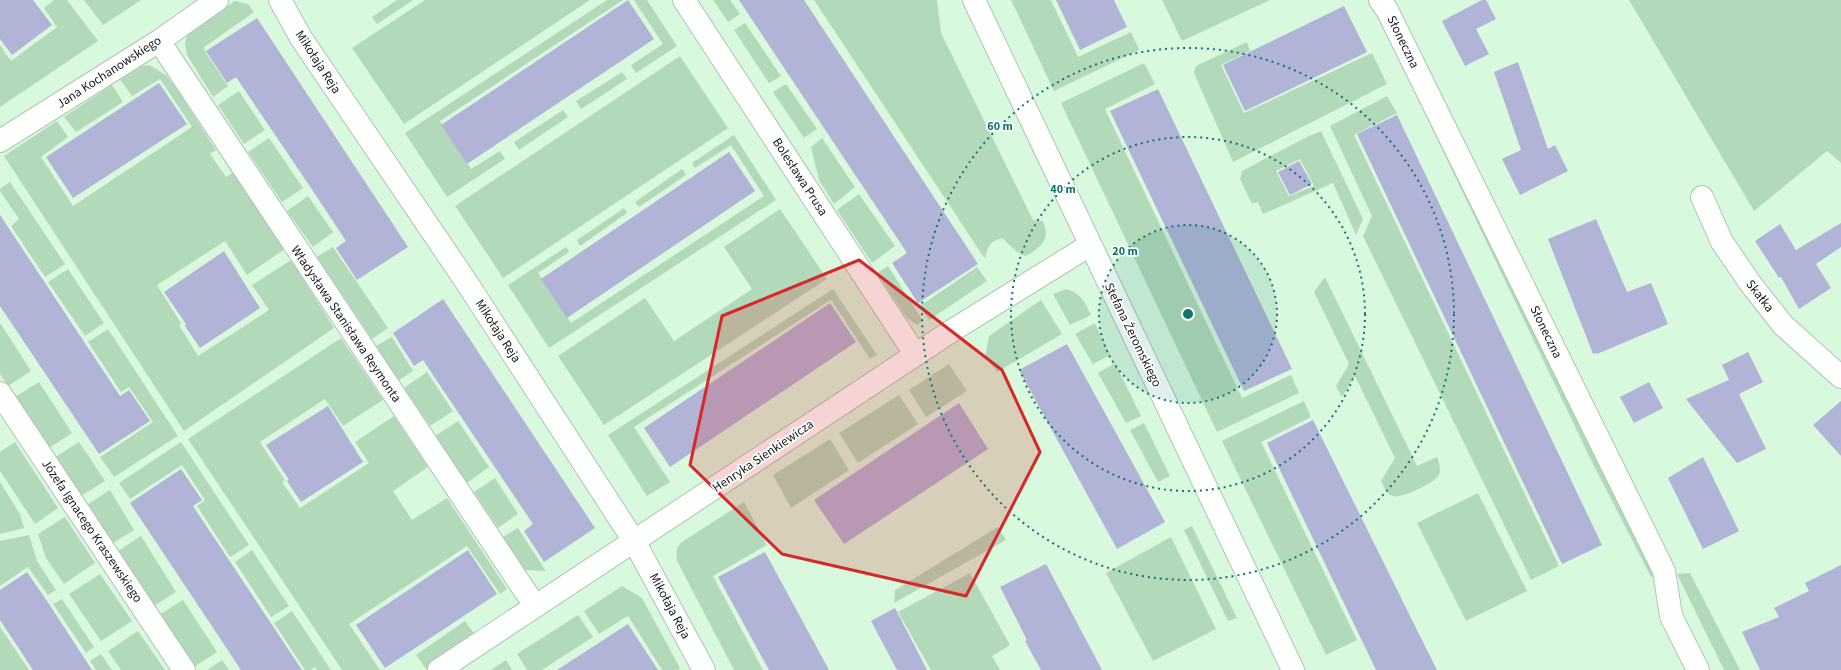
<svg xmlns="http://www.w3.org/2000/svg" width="1841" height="670" viewBox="0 0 1841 670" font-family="'Source Sans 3',sans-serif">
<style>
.green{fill:#b3d9bb;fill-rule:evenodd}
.building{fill:#b1b4d6}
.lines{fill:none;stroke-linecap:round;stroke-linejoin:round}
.minor-casing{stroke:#a8c7af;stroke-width:24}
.minor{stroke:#fff;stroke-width:22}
.marked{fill:#d62828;fill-opacity:0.2;stroke:#d62828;stroke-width:3;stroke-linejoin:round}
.ring{fill:none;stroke:#0f766e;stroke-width:2;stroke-dasharray:2 4}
.labels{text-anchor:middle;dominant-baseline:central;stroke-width:3.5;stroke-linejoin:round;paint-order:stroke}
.street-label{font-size:13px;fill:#111c14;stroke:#fff}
.centre{fill:#0f766e;stroke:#fff;stroke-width:2}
.ring-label{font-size:12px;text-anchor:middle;font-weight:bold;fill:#0f766e;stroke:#fff;stroke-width:3.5;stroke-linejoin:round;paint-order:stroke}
</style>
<rect width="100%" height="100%" fill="#d9f9df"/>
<!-- green -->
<path class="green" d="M54,0H67L98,41L0,107V45L11,61L57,27L44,8Z
M84,0H141L103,25Z
M397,0H413L377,24L372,17Z
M425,0H590L404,124L352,48Z
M607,0H623L440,121L471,169L500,151L505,159L447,197L405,133Z
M634,0H647L677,46L636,73L631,65L663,44Z
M713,0H730L740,14L728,22Z
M814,0H937L941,33L1033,220L1043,221C1051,240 1041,247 1026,256L1017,252L1002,238C990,241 987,247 985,259Z
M1011,0H1051L1078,57L1131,32L1139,50L1054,91Z
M1162,0H1270L1182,41Z
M1629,0H1841V163L1827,151L1754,211Z
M235,1L248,4L254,12L203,48L228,86L213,97L187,55L185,44L187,35L194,28Z
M1380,20L1650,565L1653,576L1651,577L1590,458Z
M745,23L781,76L769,83L734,30Z
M1247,42L1250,51L1221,65L1244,113L1372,53L1387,84L1233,162L1194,73L1196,66Z
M680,56L728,128L503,278L455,206Z
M1144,63L1155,84L1105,109L1242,398L1291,375L1299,393L1217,432L1061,103Z
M149,65L166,75L174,85L216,150L210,154L226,177L234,172L285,249L247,275L225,241L157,285L181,323L179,325L198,356L269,310L252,285L291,260L334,328L184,431L4,156L57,121L68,137L41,157L73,206L192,127L160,79L132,96L120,80L142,66Z
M622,72L627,79L581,109L576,101Z
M786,84L817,129L804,138L773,92Z
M112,85L123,102L76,132L64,117Z
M239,91L265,130L244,144L218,105Z
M1387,96L1397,113L1354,135L1559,566L1531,580L1363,236L1372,216L1330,126Z
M563,110L568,117L519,150L514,142Z
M1321,131L1363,219L1356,235L1333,183L1263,214L1258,202L1252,204L1240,179L1242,171L1309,136ZM1300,159L1314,186L1289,196L1276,171Z
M734,135L776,200L549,348L508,285L566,247L569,252L538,273L571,323L764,196L731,145L695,168L692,163Z
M269,138L303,188L282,202L248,152Z
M822,138L855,187L834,204L819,180L811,147Z
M682,169L686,175L639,207L635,202Z
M10,182L65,264L45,277L11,226L19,219L0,191V189Z
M859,194L895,246L872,263L837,210Z
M308,196L333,232L313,247L287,211Z
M624,208L627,213L580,246L577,240Z
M780,209L827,279L604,425L558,356L645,298L674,341L752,289L724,247Z
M333,247L388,328L372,339L317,257Z
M888,266L923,321L917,325L907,318L877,273Z
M977,267L987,281L929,320L920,306Z
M68,269L104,323L85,336L48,282Z
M1325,277L1417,466L1437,457C1439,463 1442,470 1438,476C1434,483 1401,499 1393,496C1386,494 1384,487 1381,481L1395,458L1355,376L1342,397L1336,386L1349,364L1314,292Z
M833,289L877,355L870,359L831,300L634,427L670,482L647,496L608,435Z
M1066,289C1081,293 1085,302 1091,315L1070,325L1053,294Z
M1041,300L1062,334L997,372L985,357L989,336Z
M0,323L31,371L8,386L0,374Z
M1095,323L1110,355L1093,364L1075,334Z
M108,329L178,436L114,477L100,457L153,422L129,387L121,392L88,342Z
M392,337L413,371L398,381L376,346Z
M341,338L383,400L343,426L325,399L260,442L285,480L282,482L300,508L369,463L355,442L394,416L428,467L393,491L412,520L447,498L507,589L500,594L467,546L349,624L380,670H342L188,439Z
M1115,363L1141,416L1126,423L1098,373Z
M949,364L967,391L926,417L909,390Z
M427,372L453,411L430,426L404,388Z
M39,382L72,433L49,448L15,397Z
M899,395L918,424L858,463L839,433Z
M1304,401L1311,417L1261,442L1357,640L1326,655L1222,441Z
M458,421L489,467L467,483L435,436Z
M1144,423L1170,476L1158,482L1130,430Z
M830,439L849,470L791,508L773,475Z
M15,442L58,508L35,524L0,471V452Z
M79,442L105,481L81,496L55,457Z
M181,442L249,545L230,557L197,506L205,500L182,465L130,499L119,483Z
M495,478L518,514L498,528L474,492Z
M0,482L20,514L24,528L0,534Z
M110,490L134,530L113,543L88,504Z
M1478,493L1527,591L1466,621L1417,523Z
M744,502L767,545L713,576L763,670H734L677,561C676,552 676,548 682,542Z
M65,517L95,563L64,584L46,558L38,534Z
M1192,526L1237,618L1228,621L1184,530Z
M998,527L1006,540L894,603L895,590Z
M518,528L546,571L525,570L503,537Z
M29,535L37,561L56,590L48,595L28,567L0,586V541Z
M141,536L176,592L154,606L118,551Z
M1171,537L1216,629L1153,661L1106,573Z
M252,550L289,606L271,617L235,562Z
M970,573L1010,645L992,656L1000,670H931L898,612Z
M1690,573L1740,670H1724L1677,574Z
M100,574L132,621L101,641L69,594Z
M622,586L642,598L680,668L678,670H662L628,616L599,634L584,611Z
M62,599L94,647L86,653L53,604Z
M183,600L217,652L194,667L159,615Z
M292,611L331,670H317L315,667L311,670H305L274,623Z
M578,615L593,637L542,670H527L517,654Z
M465,621L475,635L426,669L416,655Z
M0,627L29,670H0Z
M138,631L165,670H121L108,651Z
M101,654L112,670H96L90,661Z
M222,660L229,670H207Z
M506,660L512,670H491Z"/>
<!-- building -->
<path class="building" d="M0,0H33L52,25L12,55L0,39Z
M628,0L654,39L467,164L441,125Z
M739,0H804L978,264L918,303L892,263L907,253Z
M1056,0H1114L1127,27L1080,50Z
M1482,0H1486L1496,19L1476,29L1489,54L1465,66L1442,21Z
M1344,6L1367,52L1245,111L1223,65Z
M257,18L408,247L357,280L336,248L346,241L311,188L236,77L227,83L206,51Z
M1518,62L1548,149L1555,145L1568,171L1520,195L1502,159L1521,150L1494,72Z
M159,83L187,124L73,198L46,157Z
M1158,89L1292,369L1244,391L1110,111Z
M1397,115L1602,545L1562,564L1357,134Z
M729,152L755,191L567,318L541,279Z
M1299,161L1312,184L1290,195L1278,172Z
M0,215L120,396L129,390L150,421L99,454L0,306Z
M1596,219L1627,292L1651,283L1668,324L1597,354L1596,353L1593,354L1548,239Z
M1841,223V247L1816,264L1831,288L1799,309L1781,277L1779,278L1755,241L1780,224L1796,250Z
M224,251L260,308L200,348L185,326L186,324L164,292Z
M443,299L595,528L544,562L524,531L533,524L423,360L414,366L393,333Z
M830,303L856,342L670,467L644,428Z
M1067,344L1165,522L1117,549L1019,370Z
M1748,352L1763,382L1739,394L1766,449L1737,463L1686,399L1729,380L1722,365Z
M1649,382L1663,408L1634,423L1620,397Z
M1841,401V456L1813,425Z
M959,403L988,449L844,544L814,500Z
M328,406L363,462L301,502L287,481L289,480L266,445Z
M1313,420L1416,628L1437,670H1376L1267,443Z
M1703,457L1739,531L1703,549L1668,478Z
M181,469L202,500L193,506L302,670H241L130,503Z
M468,550L497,594L385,668L356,625Z
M765,552L829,670H769L718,577Z
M1046,564L1102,670H1041L1025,641L1027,640L1000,587Z
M1841,565V670H1760L1742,632L1779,617L1774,608L1809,591L1805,583Z
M27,572L47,601L92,670H33L0,620V590Z
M895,608L927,670H897L871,621Z
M628,624L658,670H557Z"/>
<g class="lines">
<defs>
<path id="minor" d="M280,0L301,38L465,280L634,541L704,670
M684,0L915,354
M974,0L1293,670
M1380,0L1387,10L1664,571L1671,616L1698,670
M159,41L535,606
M0,141L159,41L217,0
M1702,197L1722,242L1750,283L1783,325L1841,377
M0,393L184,670
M439,670L953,330L1090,245"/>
</defs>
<!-- minor casing -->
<use href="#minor" class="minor-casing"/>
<!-- minor -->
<use href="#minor" class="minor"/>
</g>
<!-- marked area -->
<path class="marked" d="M859,260L1002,370L1040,452L966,596L782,554L690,465L722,316Z"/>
<!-- distance rings -->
<circle cx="1188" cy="314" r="89" fill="#0f766e" fill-opacity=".12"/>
<g class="ring">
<circle cx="1188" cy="314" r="89"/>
<circle cx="1188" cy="314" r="177"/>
<circle cx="1188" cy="314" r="266"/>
</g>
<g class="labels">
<!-- street labels -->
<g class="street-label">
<text transform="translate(1403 42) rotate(64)">Słoneczna</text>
<text transform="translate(318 62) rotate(57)">Mikołaja Reja</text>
<text transform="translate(109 72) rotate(-33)">Jana Kochanowskiego</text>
<text transform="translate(800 177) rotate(57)">Bolesława Prusa</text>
<text transform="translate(1760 296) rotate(52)">Skałka</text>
<text transform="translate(346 324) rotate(56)">Władysława Stanisława Reymonta</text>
<text transform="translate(498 331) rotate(57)">Mikołaja Reja</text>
<text transform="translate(1546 332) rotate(64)">Słoneczna</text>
<text transform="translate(1133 335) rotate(64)">Stefana Żeromskiego</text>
<text transform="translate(763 456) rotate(-34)">Henryka Sienkiewicza</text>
<text transform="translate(92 531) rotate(56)">Józefa Ignacego Kraszewskiego</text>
<text transform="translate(670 606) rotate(62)">Mikołaja Reja</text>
</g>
</g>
<circle cx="1188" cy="314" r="6" class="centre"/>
<g class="ring-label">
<text x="1000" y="130">60 m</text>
<text x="1063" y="193">40 m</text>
<text x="1125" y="255">20 m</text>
</g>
</svg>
